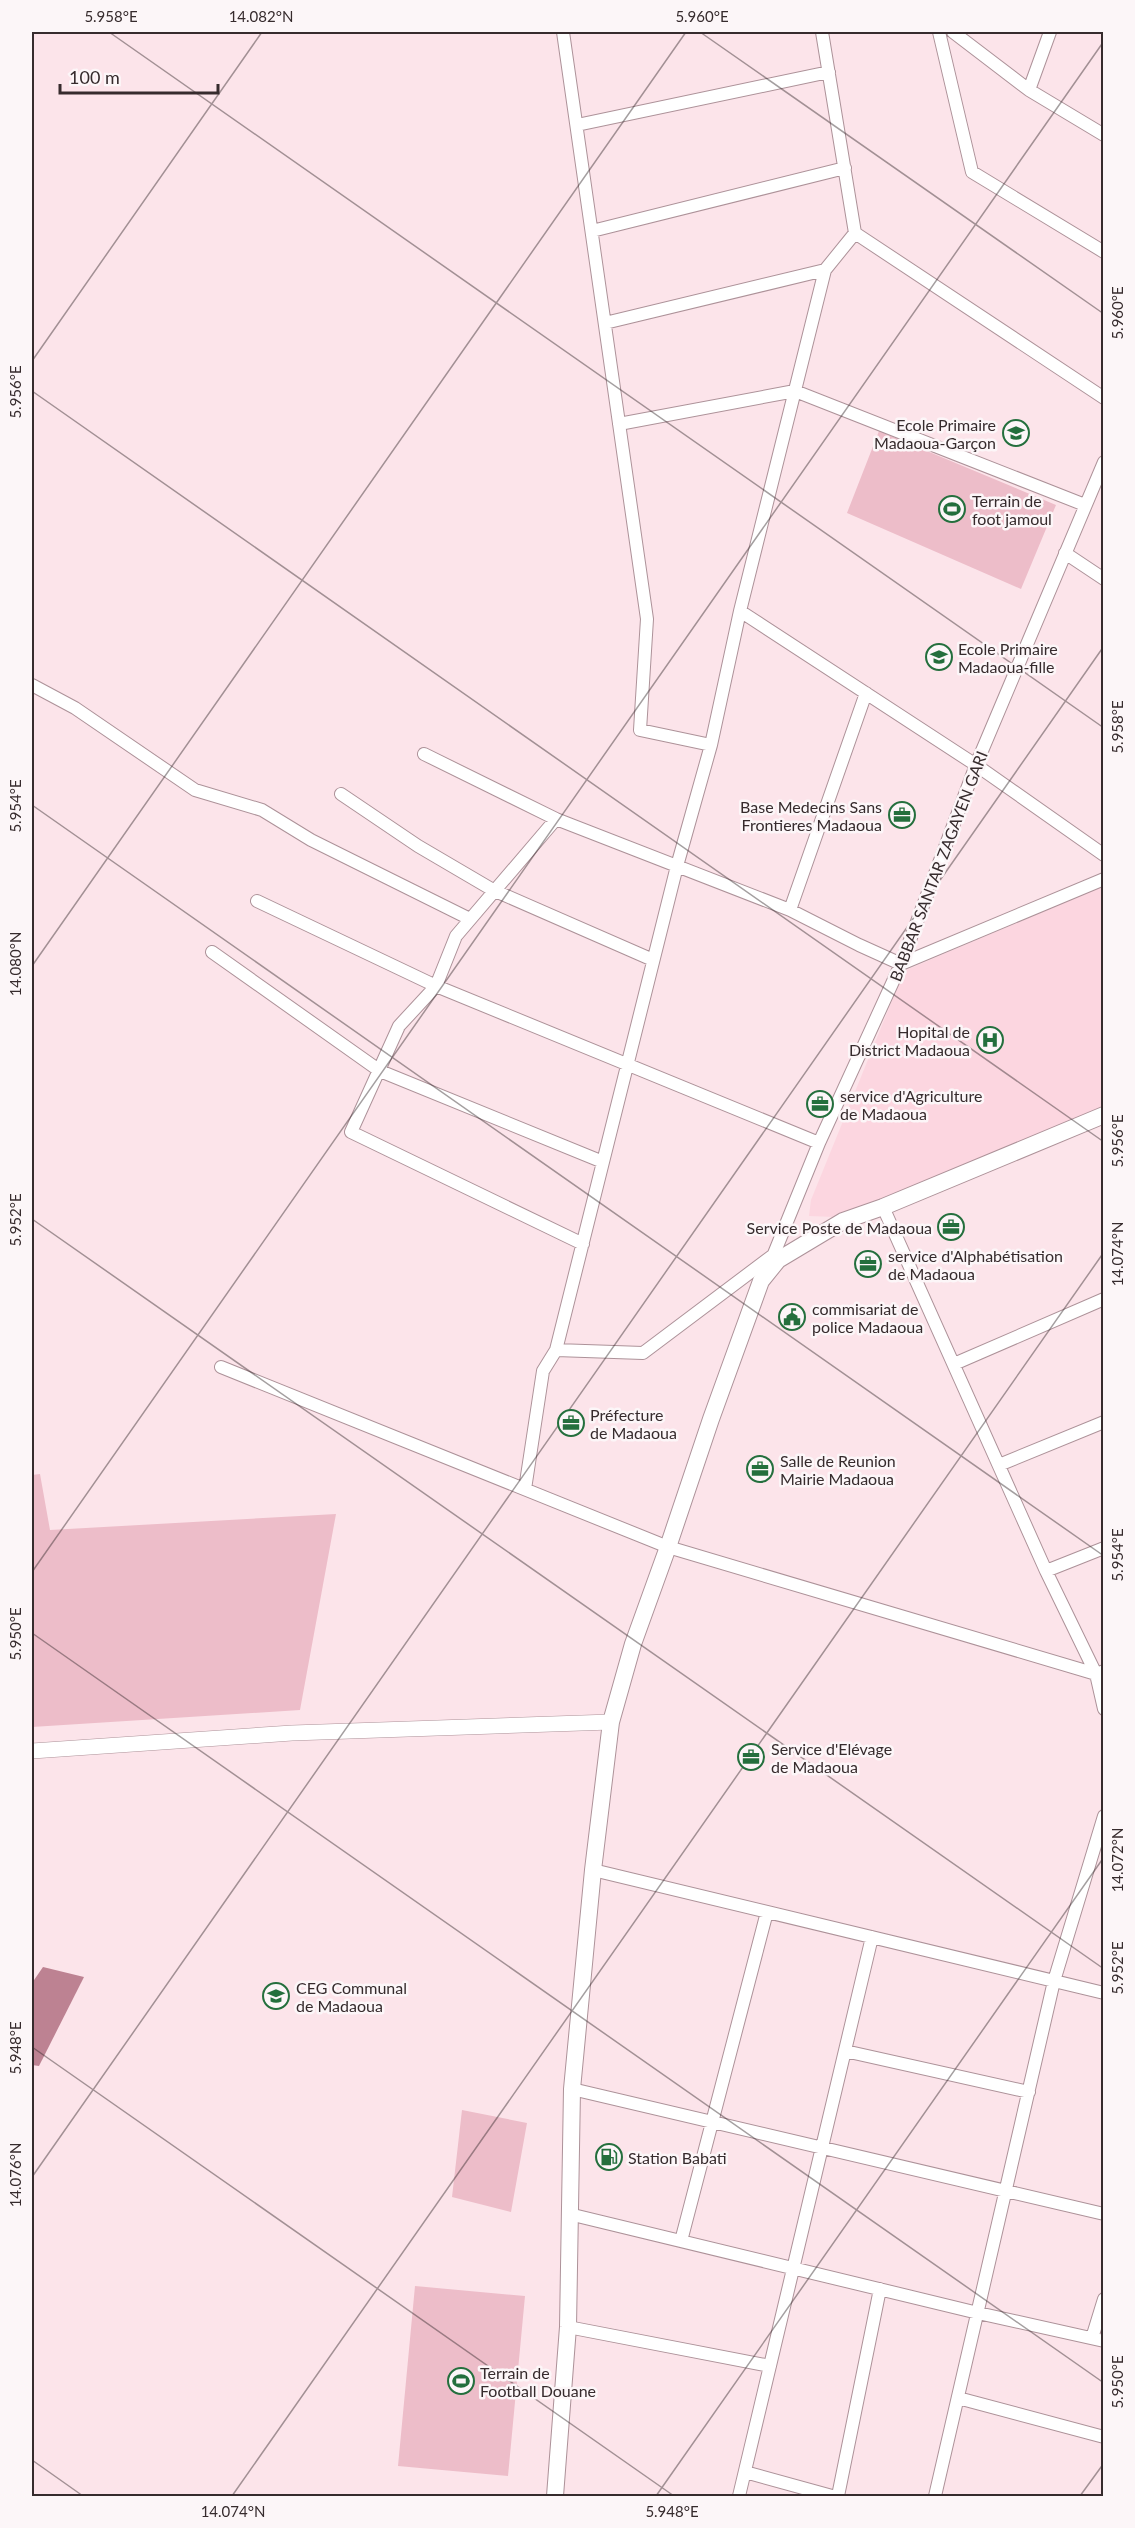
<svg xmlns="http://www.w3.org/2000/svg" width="1135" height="2528" viewBox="0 0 1135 2528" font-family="Lato,sans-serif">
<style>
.built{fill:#fcd6e0}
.green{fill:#edbdc9}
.water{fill:#bd8292}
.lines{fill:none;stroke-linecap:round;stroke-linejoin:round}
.minor-casing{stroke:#ad9299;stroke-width:14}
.major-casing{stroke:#ad9299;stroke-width:16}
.highway-casing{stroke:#ad9299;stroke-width:18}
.minor{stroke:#fff;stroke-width:12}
.major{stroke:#fff;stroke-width:15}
.highway{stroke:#fff;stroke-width:16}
.ticks{fill:none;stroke:#362b2d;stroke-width:1.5;stroke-opacity:0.45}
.labels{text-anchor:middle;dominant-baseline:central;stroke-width:5;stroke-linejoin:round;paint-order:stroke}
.poi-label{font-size:16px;fill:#362b2d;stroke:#fcf6f8;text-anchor:start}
.street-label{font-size:16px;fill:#362b2d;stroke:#fcf6f8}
.neatline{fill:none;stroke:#362b2d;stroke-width:2}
.ticks-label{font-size:15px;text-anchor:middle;fill:#362b2d}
</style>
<rect width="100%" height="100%" fill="#fce4ea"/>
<!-- built -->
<path class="built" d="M1103,886V1108L916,1191L835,1217L809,1216L811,1200L904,971Z"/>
<!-- green -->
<path class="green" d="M879,431L1056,505L1021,589L847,513Z
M40,1474L50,1530L336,1514L300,1710L32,1727V1475Z
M462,2110L527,2123L511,2212L452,2197Z
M415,2286L525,2296L508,2476L398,2466Z"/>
<!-- water -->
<path class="water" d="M43,1967L84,1977L39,2066L32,2065V1983Z"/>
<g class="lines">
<defs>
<path id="minor" d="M563,32L647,619L640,730L711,745
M822,32L855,233L1104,398
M939,32L972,172L1104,252
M953,32L1029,90L1104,135
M1029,90L1050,32
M577,125L829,72
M592,231L845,168
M605,323L825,270
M619,424L795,391L1085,505
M1065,553L1104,579
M740,611L976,765L1104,855
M32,685L75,708L195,790L262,810L311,840L470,919
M424,754L556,819L790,910L859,945L901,964L1104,879
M341,794L418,846L493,890L653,960
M556,819L456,936L436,986L399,1026L351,1132L583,1244
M257,901L436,986L819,1143
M790,910L866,693
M212,952L380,1071L603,1162
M883,1207L1046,1571L1096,1674L1104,1709
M769,1266L819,1143L901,964L976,765L1104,462
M556,1350L643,1353L772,1256
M954,1364L1104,1299
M221,1367L668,1547L1096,1674L1104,1671
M999,1465L1104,1422
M525,1489L543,1371L556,1350L677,866L711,745L740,611L825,270L855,233
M1046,1571L1104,1548
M593,1870L1104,1993
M845,2051L1029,2092
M572,2089L1104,2214
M569,2214L978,2313L1104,2341
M681,2241L767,1912
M568,2327L770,2366
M1092,2338L1104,2299
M958,2398L1104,2437
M745,2472L832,2496
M739,2496L872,1937
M838,2496L880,2289
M935,2496L1054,1981L1104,1816"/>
<path id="major" d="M32,1751L292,1733L611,1722"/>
<path id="highway" d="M555,2496L568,2327L572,2089L593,1870L611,1722L633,1644L668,1547L711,1419L761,1281L778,1260L843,1221L883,1207L1104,1115"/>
</defs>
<!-- minor casing -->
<use href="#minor" class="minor-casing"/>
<!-- major casing -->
<use href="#major" class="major-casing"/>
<!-- highway casing -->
<use href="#highway" class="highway-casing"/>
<!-- minor -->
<use href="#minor" class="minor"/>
<!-- major -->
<use href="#major" class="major"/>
<!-- highway -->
<use href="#highway" class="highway"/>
</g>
<!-- ticks -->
<path class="ticks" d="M109,32L1104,728M700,32L1104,314M32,361L262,32M32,391L1104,1142M32,805L1104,1556M32,966L686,32M32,1219L1104,1969M32,1572L1104,41M32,1633L1104,2383M32,2047L674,2496M32,2177L1104,646M32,2460L83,2496M232,2496L1104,1252M656,2496L1104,1857M1080,2496L1104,2463"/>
<!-- icons -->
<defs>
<symbol id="school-ring" viewBox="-11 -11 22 22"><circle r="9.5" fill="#fcf6f8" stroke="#246f3d" stroke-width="1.5"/><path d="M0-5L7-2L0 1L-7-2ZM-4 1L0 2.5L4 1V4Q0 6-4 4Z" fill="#246f3d"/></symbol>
<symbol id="stadium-ring" viewBox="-11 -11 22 22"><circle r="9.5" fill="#fcf6f8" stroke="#246f3d" stroke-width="1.5"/><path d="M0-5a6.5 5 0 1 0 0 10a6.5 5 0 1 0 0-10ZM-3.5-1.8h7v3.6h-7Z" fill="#246f3d"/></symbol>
<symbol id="office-ring" viewBox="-11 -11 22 22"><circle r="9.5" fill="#fcf6f8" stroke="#246f3d" stroke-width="1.5"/><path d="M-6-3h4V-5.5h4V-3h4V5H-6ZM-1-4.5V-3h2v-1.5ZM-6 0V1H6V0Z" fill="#246f3d"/></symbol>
<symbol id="hospital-ring" viewBox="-11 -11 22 22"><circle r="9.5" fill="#fcf6f8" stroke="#246f3d" stroke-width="1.5"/><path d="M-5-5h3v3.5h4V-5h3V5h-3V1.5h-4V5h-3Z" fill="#246f3d"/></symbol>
<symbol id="civic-ring" viewBox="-11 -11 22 22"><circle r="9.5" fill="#fcf6f8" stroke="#246f3d" stroke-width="1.5"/><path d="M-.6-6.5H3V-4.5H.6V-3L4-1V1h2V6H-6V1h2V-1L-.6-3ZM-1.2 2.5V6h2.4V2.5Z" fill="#246f3d"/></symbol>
<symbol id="fuel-ring" viewBox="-11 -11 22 22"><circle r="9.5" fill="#fcf6f8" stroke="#246f3d" stroke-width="1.5"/><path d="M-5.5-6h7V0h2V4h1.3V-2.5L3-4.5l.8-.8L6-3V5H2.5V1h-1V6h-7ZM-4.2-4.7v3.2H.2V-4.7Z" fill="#246f3d"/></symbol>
</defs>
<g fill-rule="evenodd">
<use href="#school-ring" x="1001" y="418" width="30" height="30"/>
<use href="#stadium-ring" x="937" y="494" width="30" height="30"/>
<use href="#school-ring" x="924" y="642" width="30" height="30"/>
<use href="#office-ring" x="887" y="800" width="30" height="30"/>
<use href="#hospital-ring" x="975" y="1025" width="30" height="30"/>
<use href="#office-ring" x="805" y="1089" width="30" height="30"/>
<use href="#office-ring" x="936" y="1212" width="30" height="30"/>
<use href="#office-ring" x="853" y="1249" width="30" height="30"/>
<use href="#civic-ring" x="777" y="1302" width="30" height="30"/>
<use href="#office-ring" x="556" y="1408" width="30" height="30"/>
<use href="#office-ring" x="745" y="1454" width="30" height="30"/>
<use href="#office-ring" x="736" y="1742" width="30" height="30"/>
<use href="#school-ring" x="261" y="1981" width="30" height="30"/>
<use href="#fuel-ring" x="594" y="2142" width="30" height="30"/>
<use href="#stadium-ring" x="446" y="2366" width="30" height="30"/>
</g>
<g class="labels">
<!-- poi labels -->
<g class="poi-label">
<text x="996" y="424" text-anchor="end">Ecole Primaire<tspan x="996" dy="18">Madaoua-Garçon</tspan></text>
<text x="972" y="500">Terrain de<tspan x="972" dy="18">foot jamoul</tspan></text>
<text x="958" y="648">Ecole Primaire<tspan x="958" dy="18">Madaoua-fille</tspan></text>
<text x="882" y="806" text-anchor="end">Base Medecins Sans<tspan x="882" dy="18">Frontieres Madaoua</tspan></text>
<text x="970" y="1031" text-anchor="end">Hopital de<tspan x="970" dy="18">District Madaoua</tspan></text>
<text x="840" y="1095">service d'Agriculture<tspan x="840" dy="18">de Madaoua</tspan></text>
<text x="932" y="1227" text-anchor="end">Service Poste de Madaoua</text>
<text x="888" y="1255">service d'Alphabétisation<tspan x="888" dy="18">de Madaoua</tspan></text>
<text x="812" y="1308">commisariat de<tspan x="812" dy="18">police Madaoua</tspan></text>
<text x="590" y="1414">Préfecture<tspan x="590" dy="18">de Madaoua</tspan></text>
<text x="780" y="1460">Salle de Reunion<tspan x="780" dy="18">Mairie Madaoua</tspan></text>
<text x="771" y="1748">Service d'Elévage<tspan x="771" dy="18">de Madaoua</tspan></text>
<text x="296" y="1987">CEG Communal<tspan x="296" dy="18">de Madaoua</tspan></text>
<text x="628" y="2157">Station Babati</text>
<text x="480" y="2372">Terrain de<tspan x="480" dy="18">Football Douane</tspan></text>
</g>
<!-- street labels -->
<g class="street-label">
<text transform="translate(938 866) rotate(-69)">BABBAR SANTAR ZAGAYEN GARI</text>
</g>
</g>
<!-- border -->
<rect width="1135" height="2528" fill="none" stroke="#fcf6f8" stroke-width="66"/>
<!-- scale -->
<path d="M60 84v9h158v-9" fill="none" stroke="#362b2d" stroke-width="3"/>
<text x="69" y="84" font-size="18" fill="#362b2d" stroke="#fcf6f8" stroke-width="4.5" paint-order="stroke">100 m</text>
<rect x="33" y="33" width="1069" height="2462" class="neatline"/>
<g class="ticks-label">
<text x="111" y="22">5.958°E</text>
<text x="261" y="22">14.082°N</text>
<text x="702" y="22">5.960°E</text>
<text transform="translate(1118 313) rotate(-90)" y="5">5.960°E</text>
<text transform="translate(16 392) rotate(-90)" y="5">5.956°E</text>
<text transform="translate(1118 727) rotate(-90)" y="5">5.958°E</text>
<text transform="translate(16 806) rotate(-90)" y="5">5.954°E</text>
<text transform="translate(16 964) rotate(-90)" y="5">14.080°N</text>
<text transform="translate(1118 1141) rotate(-90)" y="5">5.956°E</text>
<text transform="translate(16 1220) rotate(-90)" y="5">5.952°E</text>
<text transform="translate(1118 1254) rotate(-90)" y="5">14.074°N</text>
<text transform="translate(1118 1555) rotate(-90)" y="5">5.954°E</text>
<text transform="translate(16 1634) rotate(-90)" y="5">5.950°E</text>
<text transform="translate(1118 1860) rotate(-90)" y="5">14.072°N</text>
<text transform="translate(1118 1968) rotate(-90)" y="5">5.952°E</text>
<text transform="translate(16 2048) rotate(-90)" y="5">5.948°E</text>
<text transform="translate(16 2175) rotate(-90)" y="5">14.076°N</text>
<text transform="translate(1118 2382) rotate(-90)" y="5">5.950°E</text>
<text x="233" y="2517">14.074°N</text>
<text x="672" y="2517">5.948°E</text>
</g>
</svg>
